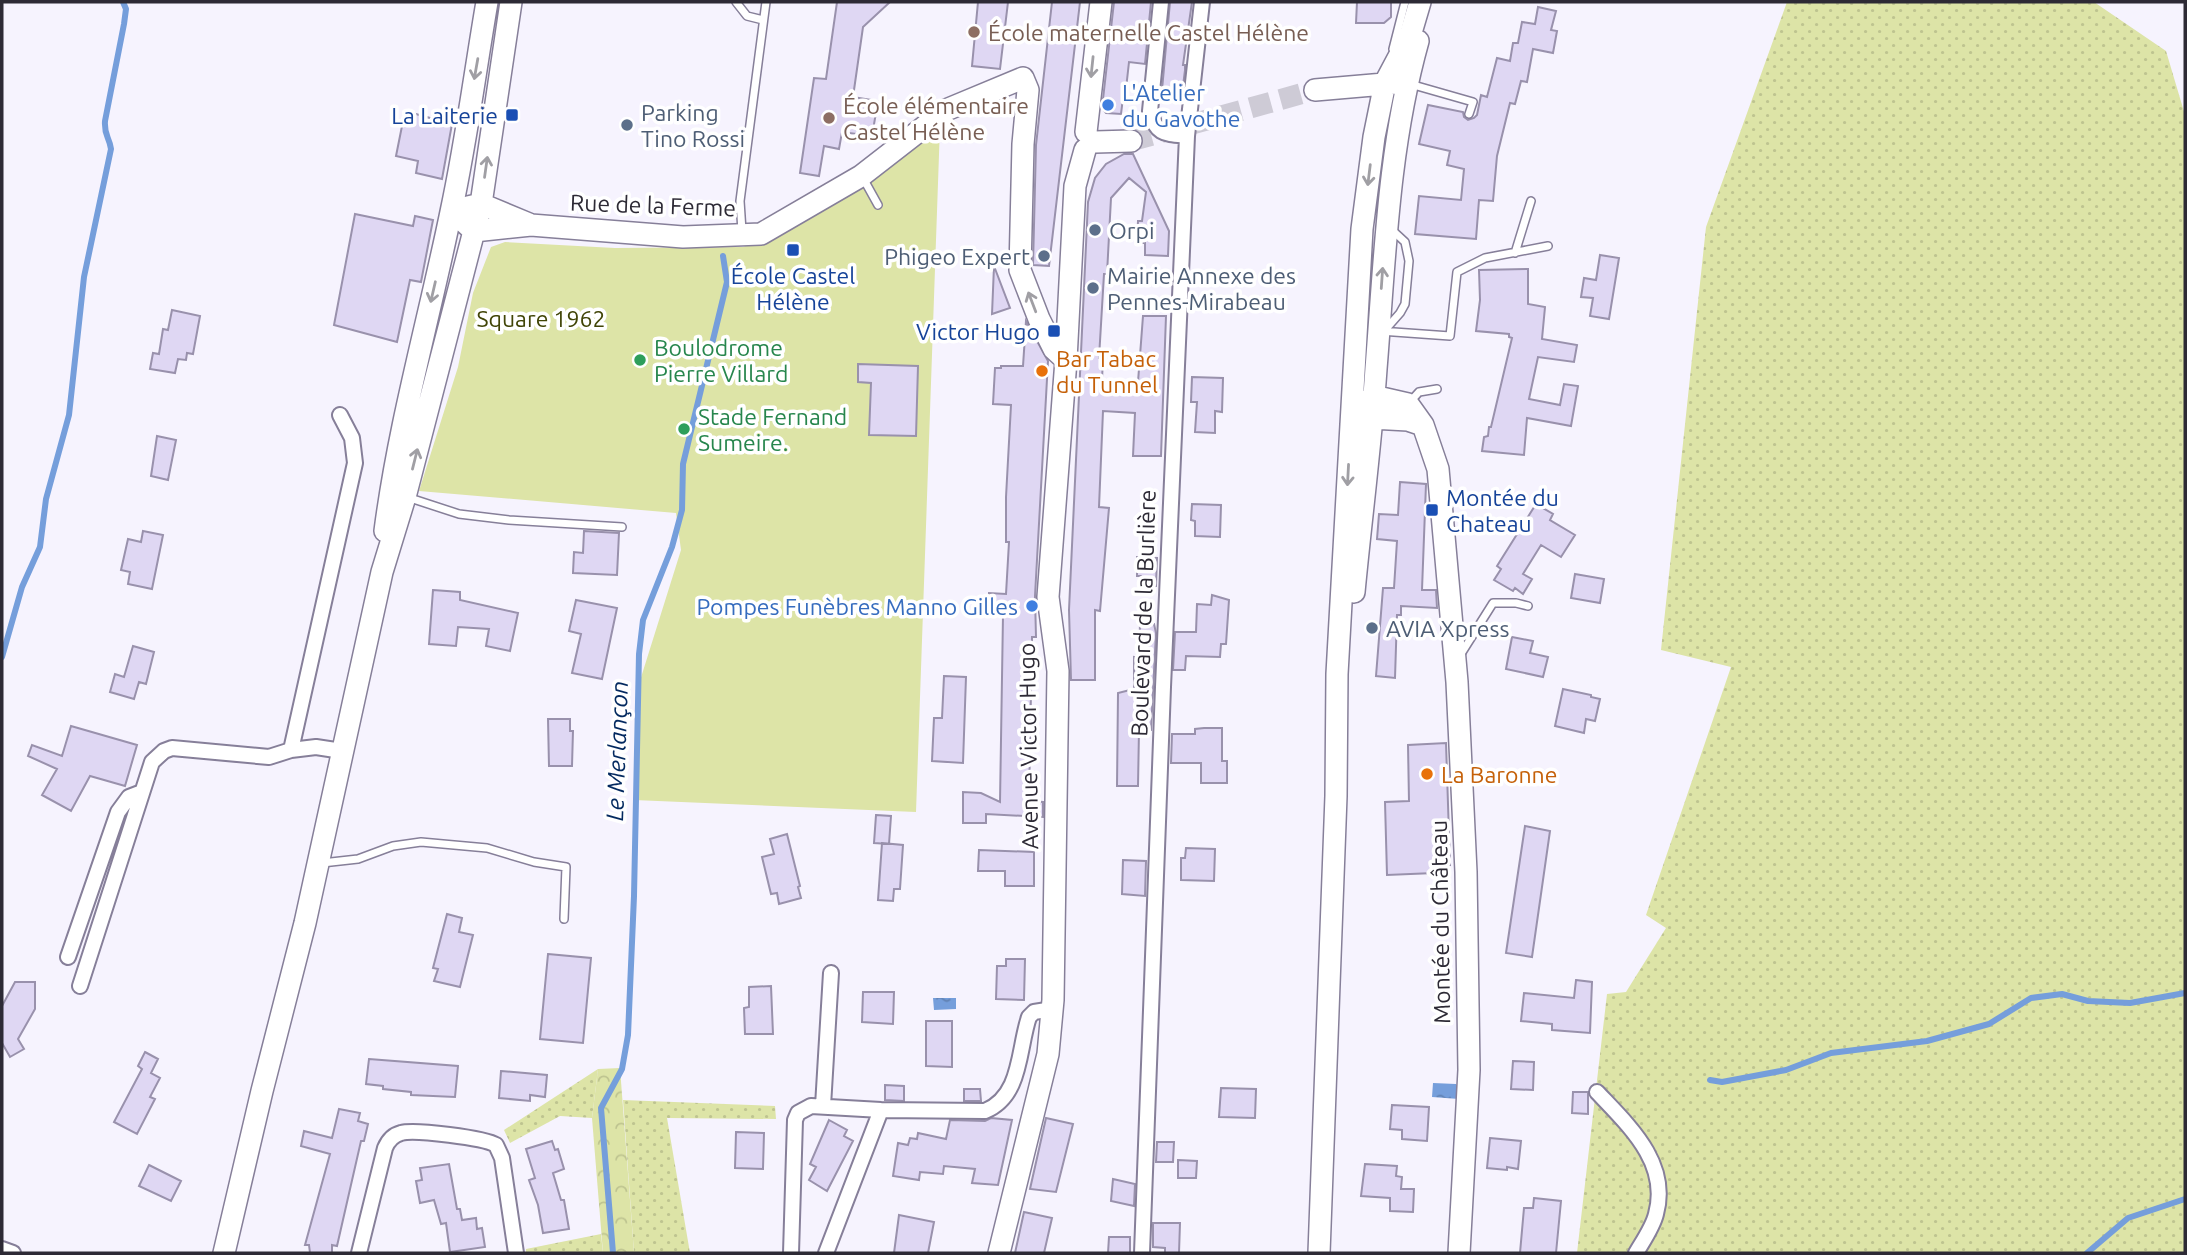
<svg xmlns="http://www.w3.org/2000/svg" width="2187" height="1255" viewBox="0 0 2187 1255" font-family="Ubuntu,sans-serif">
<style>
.grass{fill:url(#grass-dots)}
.forest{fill:url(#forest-crowns)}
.pitch{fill:#dde4a7}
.water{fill:url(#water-ripples)}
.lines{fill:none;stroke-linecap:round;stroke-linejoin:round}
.stream{stroke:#759edb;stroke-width:6}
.building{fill:#dfd7f3;stroke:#9991ac;stroke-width:2}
.secondary-tunnel{stroke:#cecbd6;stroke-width:21;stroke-dasharray:21 10;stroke-linecap:butt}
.lane-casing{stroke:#867f99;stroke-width:10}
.street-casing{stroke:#867f99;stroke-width:18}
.secondary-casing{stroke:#867f99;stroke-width:24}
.lane{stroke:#fff;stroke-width:7}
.street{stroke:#fff;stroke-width:14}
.secondary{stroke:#fff;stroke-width:21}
.oneway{stroke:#a09fa4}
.education-dot{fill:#8d6e63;stroke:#fff;stroke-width:2.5}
.shop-dot{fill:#3f7fe0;stroke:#fff;stroke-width:2.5}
.transit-dot{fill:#1a4fb4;stroke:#fff;stroke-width:2.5}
.service-dot{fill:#5c6f8a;stroke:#fff;stroke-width:2.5}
.leisure-dot{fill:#2e9e5b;stroke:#fff;stroke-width:2.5}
.food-dot{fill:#e8710a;stroke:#fff;stroke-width:2.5}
.labels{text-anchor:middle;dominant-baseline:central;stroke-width:7;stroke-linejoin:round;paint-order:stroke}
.education-label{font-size:23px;fill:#785e54;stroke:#fff;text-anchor:start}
.shop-label{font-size:23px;fill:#366cbe;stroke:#fff;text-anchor:start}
.service-label{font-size:23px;fill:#4e5e75;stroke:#fff;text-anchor:start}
.transit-label{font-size:23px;fill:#164399;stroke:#fff;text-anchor:end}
.street-label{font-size:23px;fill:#2d2a35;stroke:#fff}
.park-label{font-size:23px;fill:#414507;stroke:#fff}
.leisure-label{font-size:23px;fill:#27864d;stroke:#fff;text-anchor:start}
.food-label{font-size:23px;fill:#c56008;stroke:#fff;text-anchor:start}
.water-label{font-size:24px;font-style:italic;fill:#03295f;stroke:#fff}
</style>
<defs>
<pattern id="grass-dots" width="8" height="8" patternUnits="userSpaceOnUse" patternTransform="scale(1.75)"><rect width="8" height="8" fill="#dde4a7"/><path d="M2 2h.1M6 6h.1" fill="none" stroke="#bec490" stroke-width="1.8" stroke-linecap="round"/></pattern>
<pattern id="forest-crowns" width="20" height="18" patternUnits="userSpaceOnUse" patternTransform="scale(1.75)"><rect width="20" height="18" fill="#dde4a7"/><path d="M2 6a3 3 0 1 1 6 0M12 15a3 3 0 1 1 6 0" fill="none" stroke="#bec490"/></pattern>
<pattern id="water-ripples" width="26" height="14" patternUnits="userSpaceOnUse" patternTransform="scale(1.75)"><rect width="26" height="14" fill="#759edb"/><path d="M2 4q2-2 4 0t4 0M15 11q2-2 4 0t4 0" fill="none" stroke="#6081b2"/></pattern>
</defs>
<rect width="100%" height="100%" fill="#f6f3fe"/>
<!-- grass -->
<path class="grass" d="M1787,2H2094L2166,51L2185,115V1253H1577L1607,994L1626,992L1666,928L1646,915L1731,667L1661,650L1706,227Z
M598,1069L592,1118L560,1116L510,1143L504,1130Z
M623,1100L775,1106L776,1119L667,1118L690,1253H634Z
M601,1234L603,1253H526V1249Z"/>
<!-- forest -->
<path class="forest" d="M620,1068L634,1253H603L592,1118L598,1069Z"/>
<!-- pitch -->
<path class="pitch" d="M940,126L916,812L634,800L638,687L681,550L676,513L419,491L458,367L473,293L491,247L505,242L615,248L743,247L789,229Z"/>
<!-- water -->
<path class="water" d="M933,998H956V1009L934,1010Z
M1433,1083L1456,1084L1460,1089L1459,1099L1432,1097Z"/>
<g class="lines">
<!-- stream -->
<path class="stream" d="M2,657L22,587L40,547L46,499L69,415L84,277L111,149C109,136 104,136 105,121L124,24L126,9L123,2
M1710,1080L1722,1082L1786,1070L1831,1053L1927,1041L1989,1024L2031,998L2062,994L2088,1001L2130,1003L2185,993
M613,1253L601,1108L622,1069L628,1035L634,896L639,654L643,620L672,547L682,510L683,464L727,282L723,256
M2087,1253L2128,1218L2185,1199"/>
</g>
<!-- building -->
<path class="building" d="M837,2H890L863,27L853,97L878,101L872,136L842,132L839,149L824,146L819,176L800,173L814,78L826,79Z
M978,2H1008L1000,69L972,66Z
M1052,2H1080L1049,266L1033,265L1036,145Z
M1114,2H1151L1145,64L1129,62L1125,98H1123L1121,114L1106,113L1102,108Z
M1170,2H1192L1183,65H1185V70L1181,102L1161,101Z
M1357,2H1391V17L1384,23H1356Z
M1538,7L1556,11L1551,30L1557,31L1553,53L1533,49L1527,82L1521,81L1515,104L1510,103L1497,156L1493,201L1479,200L1476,239L1415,234L1419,196L1461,200L1464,169L1447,165L1450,151L1419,144L1428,105L1463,112L1464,117L1468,120L1474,118L1477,115L1481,95L1487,97L1497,58L1510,61L1513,43H1518L1522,22L1535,24Z
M405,111L452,124L442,179L416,173L418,161L396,156Z
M1124,154H1133L1169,231L1168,256L1145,255V243H1137L1138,221H1142L1146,192L1129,178L1111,198L1107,274H1104L1099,358H1103L1102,380L1138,382L1143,316H1166L1161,456H1133L1135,413L1103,411L1099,507L1109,508L1100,611L1095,610V680H1071L1069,610L1088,202L1095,178L1106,164Z
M355,214L413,226L415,216L433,220L421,282L410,280L397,342L334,325Z
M1600,255L1619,258L1609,319L1590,316L1593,298L1581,297L1584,278L1596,280Z
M994,266L1010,308L992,314Z
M1528,269V304L1545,307L1542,339L1577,345L1574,362L1538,357L1529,399L1560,405L1564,384L1578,386L1571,426L1527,418L1524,455L1482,451L1484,437L1488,436L1489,427H1491L1512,338L1509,337V334L1476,331L1480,300L1479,270Z
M172,310L200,316L193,354L187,353L186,360L178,359L175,373L150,369L153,353L159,354L163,329L168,330Z
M1026,321L1048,361L1035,596L1036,637H1032L1029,801L1043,802V817L986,814V823H963V792L981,793L1000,802L1003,615H988L989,593L1006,594L1009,542H1006V497L1011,405L993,404L995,368H1001V366H1023Z
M858,364L918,366L916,436L869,435L871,383L858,382Z
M1192,377L1223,378L1222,412L1215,411V433L1195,432L1197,402H1191Z
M157,436L176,440L168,480L151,476Z
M1400,482L1426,484L1422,590H1436L1437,608L1401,606V615H1397L1395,678L1376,676L1383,588H1394L1397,541L1377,539L1379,514L1398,515Z
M1192,504L1221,505L1220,537L1195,536V521L1191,520Z
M1536,504L1553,514L1550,520L1575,535L1561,557L1541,545L1523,574L1532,579L1523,594L1515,588L1513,591L1494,580L1501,569L1497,566Z
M143,531L163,535L152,589L128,584L130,572L121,570L128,539L141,542Z
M584,531L619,533L617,575L573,573L574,552L583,553Z
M1137,557L1157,558L1156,586H1141V576H1137Z
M1575,574L1604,579L1600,603L1571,598Z
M433,590L460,592V600L518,613L510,651L486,646L489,629L458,627L456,646L429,644Z
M1212,595L1229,600L1226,644H1221L1220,657L1186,656L1185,670H1173L1175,632H1196L1197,604L1211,605Z
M576,600L617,608L602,679L572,673L581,634L569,631Z
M1140,623L1154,624L1156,633L1151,730H1139L1138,786H1117L1118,693L1134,689V657L1139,658Z
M1512,637L1533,641L1530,653L1548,657L1543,677L1506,669Z
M133,646L154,652L146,684L139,682L134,699L110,692L115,674L124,677Z
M944,676L966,677L963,763L932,761L934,718H942Z
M1563,689L1591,695V697L1600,699L1595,721L1586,719L1584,733L1555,726Z
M548,719H570V731H573L572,766H549Z
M71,726L137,745L125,786L90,776L71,811L42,795L57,769L28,756L32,745L62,756Z
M1204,728H1222V761H1227V783H1201V763H1171L1172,734H1195V729Z
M1446,743L1450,865L1433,866L1434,873L1387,875L1385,802L1409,801L1408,745Z
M876,815L891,816L889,844L874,843Z
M1525,826L1550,831L1532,957L1506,953Z
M787,834L800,886L798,887L801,898L779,904L777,893L771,894L762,857L774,854L770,839Z
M882,843L903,845L900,889H894L893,901L878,900Z
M1186,848L1215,849L1214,881L1181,880V858H1185Z
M979,850L1034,852V886H1005V871H978Z
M1123,860L1146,861L1145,896L1122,894Z
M447,914L462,918L459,932L473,935L460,987L434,981L438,969L433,968Z
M548,954L591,958L583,1043L540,1039Z
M1006,959H1025L1024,1000L996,999L997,966H1006Z
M1576,980L1592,982L1590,1033L1552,1030V1024L1521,1021L1524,993L1574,998Z
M15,982H35V1009L18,1039L24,1049L10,1057L2,1043V1006Z
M771,986L773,1034H745L744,1008L749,1007V987Z
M863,992H894L893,1024L862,1022Z
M926,1021H952V1067L926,1066Z
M145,1052L158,1059L151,1073L160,1078L150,1097L155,1099L137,1134L114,1122L142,1069L138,1066Z
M369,1059L458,1066L455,1097L411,1095V1092L383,1089V1086L366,1084Z
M1513,1061L1534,1062L1533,1090L1511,1089Z
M501,1071L547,1075L545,1097L530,1095V1101L499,1098Z
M885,1085L904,1086V1101L885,1100Z
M1221,1088L1256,1089L1255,1118L1219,1117Z
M964,1089H980L981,1101H964Z
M1573,1092H1588V1114L1572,1113Z
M1392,1105L1429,1107L1427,1141L1402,1139V1130L1390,1129Z
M339,1109L360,1113L358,1121L368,1124L364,1141H361L337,1246L332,1245V1253H310L309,1245H305L330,1154L301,1146L304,1131L332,1138Z
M991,1118L1012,1120L998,1185L972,1183L975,1169L944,1166L943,1174L920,1172L919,1180L893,1176L898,1143L908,1145L910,1138L917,1139L918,1133L946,1139L950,1120L985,1121Z
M1046,1118L1073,1124L1056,1192L1030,1189Z
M829,1120L847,1130L844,1136L853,1141L827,1191L809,1180L816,1167L810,1164Z
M736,1132L764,1133L763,1169L735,1168Z
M1490,1138L1521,1141L1518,1169L1507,1167V1170L1487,1168Z
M552,1141L555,1150L558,1149L564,1169L553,1173L561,1200H564L569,1229L543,1233L538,1205L529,1180L535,1178L526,1149Z
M1157,1142H1174L1173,1162H1156Z
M1178,1160L1197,1161L1196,1178H1178Z
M449,1164L457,1209H460L462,1220L476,1218L477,1229L482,1228L485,1247L450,1252L446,1223L441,1224L434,1200L420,1203L416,1181L422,1180L420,1168Z
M1365,1164L1397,1166L1396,1176L1402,1177L1401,1189H1414L1413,1212L1390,1211V1198L1361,1196Z
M149,1165L181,1181L171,1201L139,1186Z
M1113,1179L1135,1184L1134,1206L1111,1201Z
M1534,1198L1561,1201L1556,1253H1520L1524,1208H1533Z
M1024,1212L1052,1218L1044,1253H1015Z
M899,1215L934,1222L928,1253H894Z
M1153,1223H1180L1179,1253H1165V1248L1153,1247Z
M1109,1237H1130V1253H1108Z"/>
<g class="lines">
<!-- secondary-tunnel -->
<path class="secondary-tunnel" d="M1131,141L1315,90"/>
<defs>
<path id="lane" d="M736,2L747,16L763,20
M1393,49L1405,2
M1410,84L1473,102L1469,114
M863,178L878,205
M742,231L740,201L766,2
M1515,253L1531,201
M1385,330L1400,313L1405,304L1409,261L1405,242L1392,230
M1380,331L1450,336L1457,272L1485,258L1548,246
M1408,404L1419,392L1437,389
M407,497L459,514L509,520L622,527
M1459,657L1493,603H1516L1528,606
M322,863L358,859L393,846L421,842L487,848L534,862L566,867L564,919"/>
<path id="street" d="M1187,136L1202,2
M340,415L352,438L355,463L291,750L316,747L342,751
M68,957L118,812L129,797L142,792
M80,986L152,762L164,751L172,748L269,757L291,750
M1597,1092C1629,1126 1670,1163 1656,1214C1653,1227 1643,1241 1636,1253
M823,1106L831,973
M2,1249L13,1253
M359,1253L385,1148C388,1141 393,1135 401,1133C414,1129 485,1138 496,1145L502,1158L516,1253
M791,1253L795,1120L798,1113L811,1106L881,1110L985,1111C1022,1096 1018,1049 1029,1017L1034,1012L1053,1009
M826,1253L881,1110
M1142,1253L1163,687L1187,136C1165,134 1156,135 1150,111L1161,2"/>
<path id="secondary" d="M1315,90L1396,83
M1086,132L1101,2
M1095,142L1131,141
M468,207L481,204L529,224
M452,211L474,231L531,225L683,237L761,234L861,176L946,110L1023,78L1028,90L1023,144L1020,270L1039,319L1054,349L1066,360
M1371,418L1408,420L1423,425
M1351,424L1373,396L1408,404L1423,425L1438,469L1457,682L1466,872L1469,1070L1459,1253
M385,531C399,423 429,319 451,212C466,143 475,72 487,2
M1354,592C1361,518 1371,443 1376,369C1385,258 1388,148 1418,41
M224,1253L262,1091L305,923L382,572L405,497L481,204L511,2
M999,1253L1048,1054L1053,1000L1058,671L1048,597L1066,360L1075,186L1085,150
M1319,1253L1336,796L1337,674L1362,229L1374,137L1385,83L1410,36L1420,2"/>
</defs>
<!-- lane casing -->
<use href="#lane" class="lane-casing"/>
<!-- street casing -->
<use href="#street" class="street-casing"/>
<!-- secondary casing -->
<use href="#secondary" class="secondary-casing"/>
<!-- lane -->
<use href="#lane" class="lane"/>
<!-- street -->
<use href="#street" class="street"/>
<!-- secondary -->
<use href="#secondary" class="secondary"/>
</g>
<!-- one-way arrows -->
<defs><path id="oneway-shaft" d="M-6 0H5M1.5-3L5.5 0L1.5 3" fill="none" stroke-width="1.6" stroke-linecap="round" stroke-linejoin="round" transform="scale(1.75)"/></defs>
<g class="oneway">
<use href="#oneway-shaft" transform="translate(1092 67) rotate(96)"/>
<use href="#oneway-shaft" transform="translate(476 69) rotate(100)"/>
<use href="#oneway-shaft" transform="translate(486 167) rotate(-82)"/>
<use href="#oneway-shaft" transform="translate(1369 175) rotate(97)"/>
<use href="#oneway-shaft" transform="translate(1382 278) rotate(-86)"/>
<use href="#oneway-shaft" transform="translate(433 292) rotate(103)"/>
<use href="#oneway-shaft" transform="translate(1032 302) rotate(-111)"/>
<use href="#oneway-shaft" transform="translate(415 459) rotate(-76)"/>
<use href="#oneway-shaft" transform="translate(1348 475) rotate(93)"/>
</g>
<!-- markers -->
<g class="education-dot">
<circle cx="974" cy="32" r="7"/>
<circle cx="829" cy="118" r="7"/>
</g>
<g class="shop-dot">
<circle cx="1108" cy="105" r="7"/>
<circle cx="1032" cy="606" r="7"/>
</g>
<g class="transit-dot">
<rect x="505" y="108" width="14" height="14" rx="3.5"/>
<rect x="786" y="243" width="14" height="14" rx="3.5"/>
<rect x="1047" y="324" width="14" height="14" rx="3.5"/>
<rect x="1425" y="503" width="14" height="14" rx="3.5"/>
</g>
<g class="service-dot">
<circle cx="627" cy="125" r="7"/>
<circle cx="1095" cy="230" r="7"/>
<circle cx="1044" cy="256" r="7"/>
<circle cx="1093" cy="288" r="7"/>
<circle cx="1372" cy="628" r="7"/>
</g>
<g class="leisure-dot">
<circle cx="640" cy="360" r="7"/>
<circle cx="684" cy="429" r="7"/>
</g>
<g class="food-dot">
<circle cx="1042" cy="371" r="7"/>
<circle cx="1427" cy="774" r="7"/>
</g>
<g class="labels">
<!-- education labels -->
<g class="education-label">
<text x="988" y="32">École maternelle Castel Hélène</text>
<text x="843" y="105">École élémentaire<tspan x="843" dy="26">Castel Hélène</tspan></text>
</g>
<!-- shop labels -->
<g class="shop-label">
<text x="1122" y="92">L'Atelier<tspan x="1122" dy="26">du Gavothe</tspan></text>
<text x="1018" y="606" text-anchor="end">Pompes Funèbres Manno Gilles</text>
</g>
<!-- service labels -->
<g class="service-label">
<text x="641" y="112">Parking<tspan x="641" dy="26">Tino Rossi</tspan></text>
<text x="1109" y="230">Orpi</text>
<text x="1030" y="256" text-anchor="end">Phigeo Expert</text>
<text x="1107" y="275">Mairie Annexe des<tspan x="1107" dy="26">Pennes-Mirabeau</tspan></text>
<text x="1386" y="628">AVIA Xpress</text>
</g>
<!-- transit labels -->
<g class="transit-label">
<text x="498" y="115">La Laiterie</text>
<text x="793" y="275" text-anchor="middle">École Castel<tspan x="793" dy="26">Hélène</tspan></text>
<text x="1040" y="331">Victor Hugo</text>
<text x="1446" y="497" text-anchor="start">Montée du<tspan x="1446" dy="26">Chateau</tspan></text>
</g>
<!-- street labels -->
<g class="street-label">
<text transform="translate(653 205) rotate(2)">Rue de la Ferme</text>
<text transform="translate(1143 613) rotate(-88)">Boulevard de la Burlière</text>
<text transform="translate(1028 746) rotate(-91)">Avenue Victor Hugo</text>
<text transform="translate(1440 922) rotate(-91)">Montée du Château</text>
</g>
<!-- park labels -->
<g class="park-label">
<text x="541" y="318">Square 1962</text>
</g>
<!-- leisure labels -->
<g class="leisure-label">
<text x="654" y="347">Boulodrome<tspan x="654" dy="26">Pierre Villard</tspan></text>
<text x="698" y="416">Stade Fernand<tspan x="698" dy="26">Sumeire.</tspan></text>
</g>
<!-- food labels -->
<g class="food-label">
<text x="1056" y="358">Bar Tabac<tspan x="1056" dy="26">du Tunnel</tspan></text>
<text x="1441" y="774">La Baronne</text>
</g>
<!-- water labels -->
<g class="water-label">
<text transform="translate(617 751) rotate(-88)">Le Merlançon</text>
</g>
</g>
<!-- border -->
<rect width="2187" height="1255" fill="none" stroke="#2d2a35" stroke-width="7"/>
</svg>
